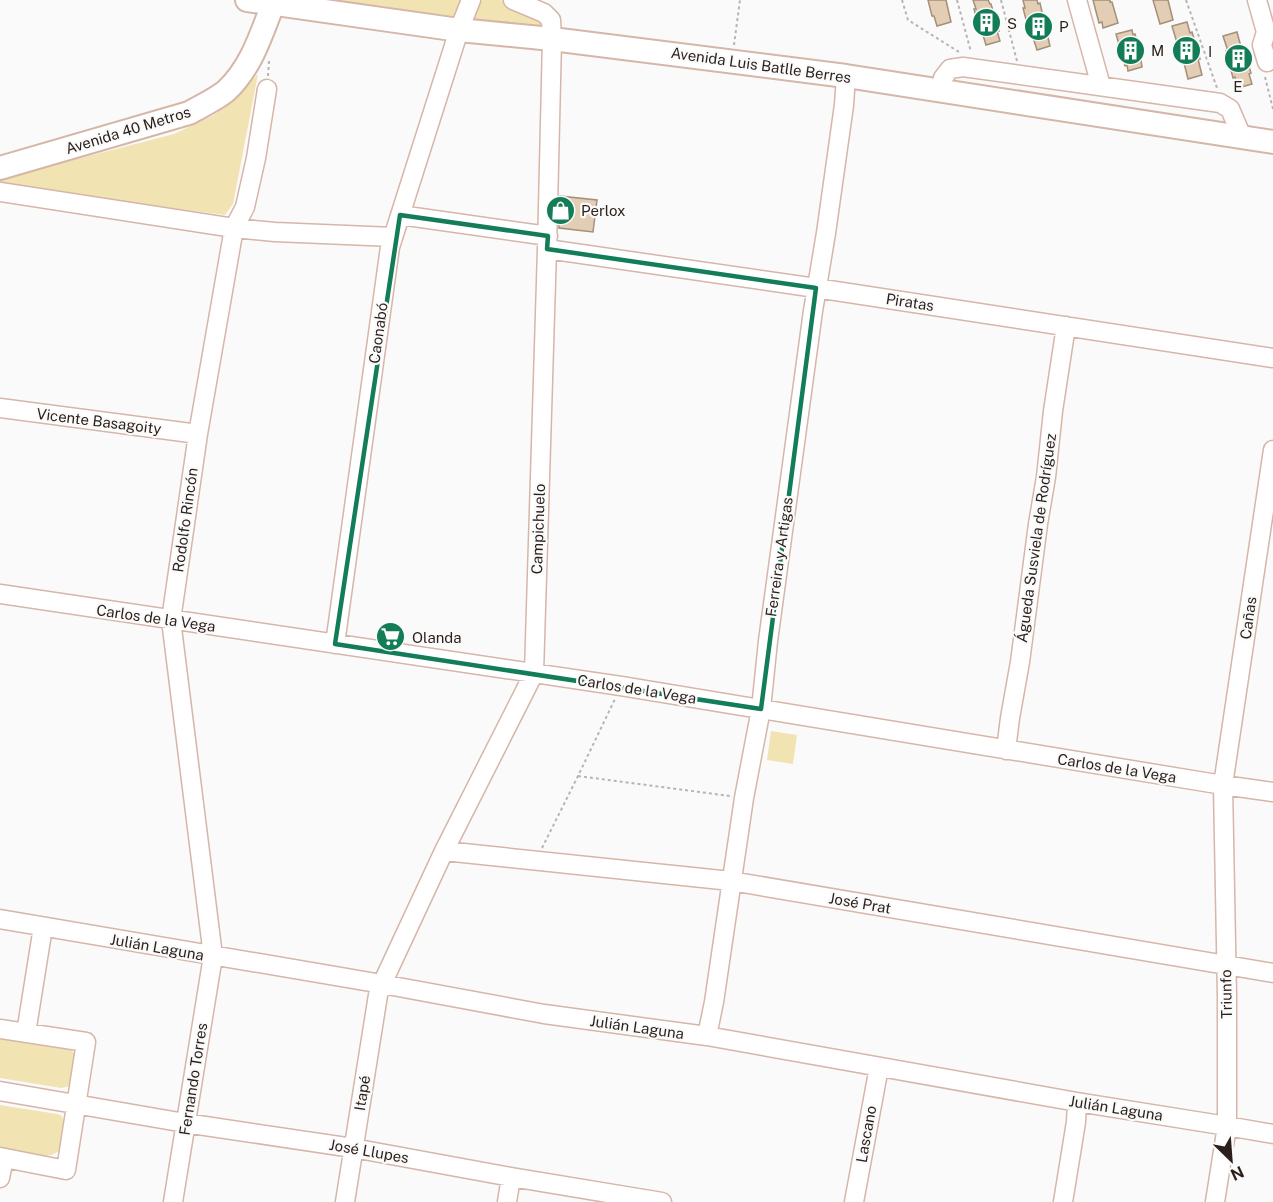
<svg xmlns="http://www.w3.org/2000/svg" width="1273" height="1202" viewBox="0 0 1273 1202" font-family="'Public Sans',sans-serif">
<style>
.green{fill:#f1e3b2}
.building{fill:#e3cdb5;stroke:#a48f78;stroke-width:1.5}
.lines{fill:none;stroke-linecap:round;stroke-linejoin:round}
.minor-casing{stroke:#d5b6a8;stroke-width:21}
.major-casing{stroke:#d5b6a8;stroke-width:26}
.path{stroke:#b8b4b3;stroke-width:2;stroke-dasharray:3 3;stroke-linecap:butt}
.minor{stroke:#fff;stroke-width:18}
.major{stroke:#fff;stroke-width:22}
.marked{fill:none;stroke:#137d57;stroke-width:4.5;stroke-linejoin:round}
.labels{text-anchor:middle;dominant-baseline:central;stroke-width:4.5;stroke-linejoin:round;paint-order:stroke}
.poi-label{font-size:15px;fill:#2b1f1a;stroke:#fafafa;text-anchor:start}
.street-label{font-size:15px;fill:#2b1f1a;stroke:#fafafa}
</style>
<rect width="100%" height="100%" fill="#fafafa"/>
<!-- green -->
<path class="green" d="M297,0H465L454,20Z
M483,0H500L537,14L544,20L542,30L475,22L471,19L479,2Z
M258,74L233,204L225,215L0,186V179L174,134L214,115L240,94Z
M771,731L797,735L793,764L767,760Z
M0,1037L68,1047L77,1056L71,1086L61,1088L0,1078Z
M0,1105L57,1114L62,1116L65,1124L61,1147L59,1151L54,1154L47,1156L0,1148Z"/>
<!-- building -->
<path class="building" d="M928,0H946L951,22L937,26L934,16H932Z
M973,0H988L990,4H991L999,31H997L1000,41L986,45L983,35H981L974,9H976Z
M1023,0H1037L1038,4L1040,3L1050,46L1037,50L1032,34L1030,35L1023,8H1025Z
M1093,0H1110V2H1112L1118,23L1103,28L1102,22L1099,23Z
M1153,0H1168L1173,20L1160,24Z
M1187,22L1190,33L1192,32L1198,52L1200,59H1198L1202,75L1188,79L1184,63H1183L1172,26Z
M1132,30L1133,35L1135,34L1140,53L1142,67L1128,71L1127,65L1125,66L1116,34Z
M1237,32L1241,47H1243L1246,57L1251,73L1249,74L1252,84L1238,88L1235,77L1233,78L1226,51H1228L1223,36Z
M560,196L597,200L593,232L559,228Z"/>
<g class="lines">
<defs>
<path id="minor" d="M1077,0L1101,86
M1257,0L1266,32L1262,45L1267,62
M941,91L943,78L950,69L963,67L1220,103L1230,109L1242,137
M0,192L234,228L275,232L393,237
M400,215L548,236
M547,249L816,288L1273,358
M0,408L198,434
M0,594L621,686L1223,785L1273,792
M335,644L390,247L459,30L471,0
M1006,750L1010,718L1020,662L1038,524L1046,477L1053,411L1066,326
M444,851L731,881L1273,973
M0,919L382,984L544,1014L707,1036L1077,1102L1227,1126L1273,1134
M0,1029L86,1042L66,1170L0,1157
M26,1033L43,927
M707,1036L714,1002L744,798L761,709L768,641L813,311L826,233L844,105L846,76
M0,1091L185,1123L353,1148L511,1177L662,1202
M0,1178L4,1158
M173,1202L213,956L171,620L198,434L234,228L245,207L256,158L267,89
M345,1202L378,995L382,984L444,851L534,673L547,249L552,39L551,20L544,13L513,0
M507,1202L511,1177
M854,1202L879,1067
M1063,1202L1076,1122L1077,1102
M1215,1202L1227,1126V997L1223,785L1273,450"/>
<path id="major" d="M247,0L459,30L552,39L846,76L1273,142
M0,168L189,113C201,106 215,100 226,91C251,68 261,35 273,4"/>
</defs>
<!-- minor casing -->
<use href="#minor" class="minor-casing"/>
<!-- major casing -->
<use href="#major" class="major-casing"/>
<!-- path -->
<path class="path" d="M902,0L908,20L959,52
M957,0L971,52
M1001,0L1017,61
M1186,0L1217,88
M734,45L740,0
M268,76L269,61
M1265,77L1273,109
M578,776L730,796
M542,848L578,776L615,699"/>
<!-- minor -->
<use href="#minor" class="minor"/>
<!-- major -->
<use href="#major" class="major"/>
</g>
<!-- marked area -->
<path class="marked" d="M400,215L548,236L547,249L816,288L761,709L335,644Z"/>
<!-- icons -->
<defs>
<symbol id="building-disc" viewBox="-11 -11 22 22"><circle r="9.5" fill="#137d57" stroke="#fafafa"/><path d="M-4-6H4V6H1V3H-1V6H-4ZM-2.5-4.3h1.7v1.8h-1.7ZM.8-4.3h1.7v1.8H.8ZM-2.5-1h1.7V.8h-1.7ZM.8-1h1.7V.8H.8Z" fill="#fff"/></symbol>
<symbol id="shop-disc" viewBox="-11 -11 22 22"><circle r="9.5" fill="#137d57" stroke="#fafafa"/><path d="M-5-2.5h2.3a2.7 3.5 0 0 1 5.4 0H5L5.5 6h-11ZM-1.5-2.5h3a1.5 2.3 0 0 0-3 0Z" fill="#fff"/></symbol>
<symbol id="supermarket-disc" viewBox="-11 -11 22 22"><circle r="9.5" fill="#137d57" stroke="#fafafa"/><path d="M-6-5.5h2.5l.6 2H6L4.5 2H-2.5L-4.4-4H-6ZM-1.5 3.2a1.3 1.3 0 1 0 .1 0ZM3 3.2a1.3 1.3 0 1 0 .1 0Z" fill="#fff"/></symbol>
</defs>
<g fill-rule="evenodd">
<use href="#building-disc" x="970" y="6" width="33" height="33"/>
<use href="#building-disc" x="1022" y="10" width="33" height="33"/>
<use href="#building-disc" x="1114" y="34" width="33" height="33"/>
<use href="#building-disc" x="1170" y="34" width="33" height="33"/>
<use href="#building-disc" x="1222" y="42" width="33" height="33"/>
<use href="#shop-disc" x="544" y="194" width="33" height="33"/>
<use href="#supermarket-disc" x="374" y="620" width="33" height="33"/>
</g>
<g class="labels">
<!-- poi labels -->
<g class="poi-label">
<text x="1007" y="23">S</text>
<text x="1059" y="26">P</text>
<text x="1151" y="50">M</text>
<text x="1208" y="51">I</text>
<text x="1238" y="86" text-anchor="middle">E</text>
<text x="581" y="210">Perlox</text>
<text x="412" y="637">Olanda</text>
</g>
<!-- street labels -->
<g class="street-label">
<text transform="translate(761 65) rotate(8)">Avenida Luis Batlle Berres</text>
<text transform="translate(128 130) rotate(-17)">Avenida 40 Metros</text>
<text transform="translate(910 302) rotate(9)">Piratas</text>
<text transform="translate(378 333) rotate(-82)">Caonabó</text>
<text transform="translate(99 421) rotate(7)">Vicente Basagoity</text>
<text transform="translate(185 520) rotate(-82)">Rodolfo Rincón</text>
<text transform="translate(538 529) rotate(-88)">Campichuelo</text>
<text transform="translate(1036 538) rotate(-82)">Águeda Susviela de Rodríguez</text>
<text transform="translate(779 557) rotate(-82)">Ferreira y Artigas</text>
<text transform="translate(156 618) rotate(8)">Carlos de la Vega</text>
<text transform="translate(1248 618) rotate(-82)">Cañas</text>
<text transform="translate(637 689) rotate(9)">Carlos de la Vega</text>
<text transform="translate(1117 768) rotate(9)">Carlos de la Vega</text>
<text transform="translate(860 903) rotate(10)">José Prat</text>
<text transform="translate(157 947) rotate(10)">Julián Laguna</text>
<text transform="translate(1226 994) rotate(-91)">Triunfo</text>
<text transform="translate(637 1027) rotate(8)">Julián Laguna</text>
<text transform="translate(193 1079) rotate(-81)">Fernando Torres</text>
<text transform="translate(362 1093) rotate(-81)">Itapé</text>
<text transform="translate(1116 1108) rotate(9)">Julián Laguna</text>
<text transform="translate(866 1134) rotate(-80)">Lascano</text>
<text transform="translate(369 1151) rotate(10)">José Llupes</text>
</g>
</g>
<!-- north arrow -->
<g transform="translate(1231 1160) rotate(155)" stroke="#fafafa" stroke-width="4.5" paint-order="stroke">
<path d="M0-4.5L10 22L0 15L-10 22Z" fill="#2b1f1a"/>
<text y="-9" font-size="16" font-weight="bold" text-anchor="middle" fill="#2b1f1a">N</text>
</g>
</svg>
